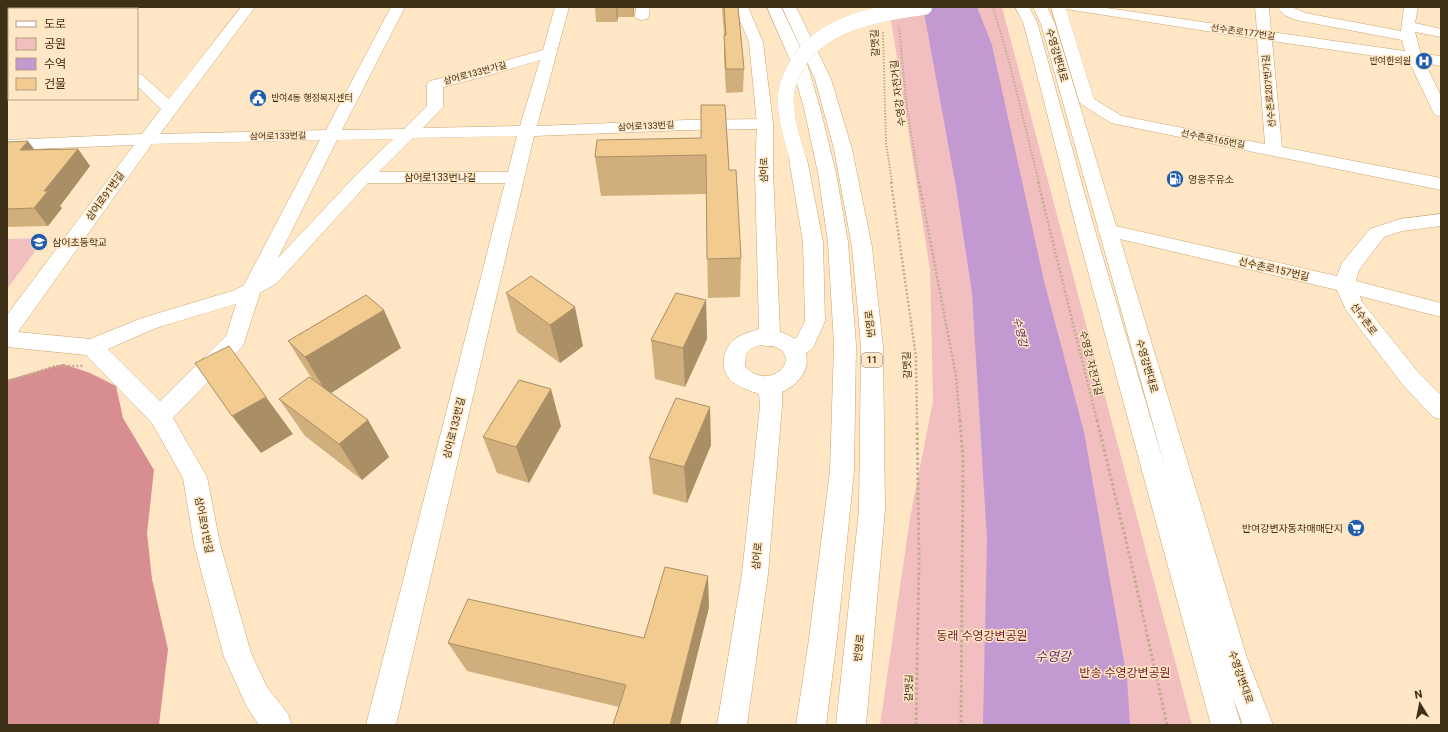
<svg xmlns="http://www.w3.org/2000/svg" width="1448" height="732" viewBox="0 0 1448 732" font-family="Roboto,'Noto Sans KR',sans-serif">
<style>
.green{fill:#f2bfc0}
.forest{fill:#d88e91}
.water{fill:#c299d1}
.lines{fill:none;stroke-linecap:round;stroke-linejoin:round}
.minor-casing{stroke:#caa46b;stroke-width:1}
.major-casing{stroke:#caa46b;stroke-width:1}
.highway-casing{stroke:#caa46b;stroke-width:1}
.path-far2{stroke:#c1ac8d;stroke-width:2;stroke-dasharray:1.5 1.5;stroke-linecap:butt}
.path-far1{stroke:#c1ac8d;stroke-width:2.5;stroke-dasharray:2 2;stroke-linecap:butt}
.path{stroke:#c1ac8d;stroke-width:3;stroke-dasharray:2.5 2.5;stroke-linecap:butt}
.minor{fill:#fff;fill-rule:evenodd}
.major{fill:#fff;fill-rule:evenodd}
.highway{fill:#fff;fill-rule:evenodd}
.minor-bridge-casing{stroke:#caa46b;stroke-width:16;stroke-linecap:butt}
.minor-bridge{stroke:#fff;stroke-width:16}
.wall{fill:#d0af7d}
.shaded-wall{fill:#a98e66}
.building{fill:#f2cb91;stroke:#a98e66}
.labels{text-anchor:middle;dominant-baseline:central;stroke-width:3;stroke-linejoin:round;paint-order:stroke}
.far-street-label{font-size:9px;fill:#3e2f17;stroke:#ffe7c5}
.far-poi-label{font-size:9px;fill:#3e2f17;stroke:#ffe7c5;text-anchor:end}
.shield{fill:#ffe7c5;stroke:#78664b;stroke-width:1}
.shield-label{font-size:9px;font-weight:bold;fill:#3e2f17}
.street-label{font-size:10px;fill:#3e2f17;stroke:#ffe7c5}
.poi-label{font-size:10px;fill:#3e2f17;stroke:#ffe7c5;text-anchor:start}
.water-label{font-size:11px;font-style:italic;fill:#5b286b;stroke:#ffe7c5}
.near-park-label{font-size:12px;fill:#701927;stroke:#ffe7c5}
.near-water-label{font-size:13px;font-style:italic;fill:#5b286b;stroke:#ffe7c5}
</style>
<rect width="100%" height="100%" fill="#ffe7c5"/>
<!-- green -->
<path class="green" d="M889,7H1002L1192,725H880L910,518L933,401L930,270Z
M45,238L7,289V239Z"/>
<!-- forest -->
<path class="forest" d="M63,364L90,373L116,386L123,418L154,470L147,533L152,579L168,649L159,725H7V380Z"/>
<!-- water -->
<path class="water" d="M923,7H977L992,45L1044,281L1084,432L1127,678L1130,725H983L987,539L972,293L956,187Z"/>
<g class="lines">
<defs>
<path id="minor" d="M7,7H21L22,9H9V11Z
M241,7H255L160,134L326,130L391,7H405L342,130L404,129L427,106V84L430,81L477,69L543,50L555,7H569L537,126L687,120L765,119L771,121L773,124L771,127L765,129L687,130L534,136L396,725H366L505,183H368L277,283L260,293L243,346L173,418L207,477L220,544L251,653L267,687L288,714L292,725H259L247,707L224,657L194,544L183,478L152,423L86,355L7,347V315L134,145L7,150V140L142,134L161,109L137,86V73L142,75L169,99ZM540,60L520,126L423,128L443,107V87L486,76ZM517,136L508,172H379L413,138ZM393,139L357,174L278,258L337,140ZM320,140L244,285L235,290L142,318L90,339L18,332L152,144ZM236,304L226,336L160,401L108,349L156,328Z
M636,7H650L649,16L647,19L642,20L637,19L635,16Z
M1051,7H1100L1257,30L1255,7H1269L1271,32L1405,51L1402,40L1296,20L1284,15L1277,7H1292L1305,13L1401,31L1404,7H1418L1415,23L1441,29V37L1415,32L1421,54L1441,56V66L1425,63L1441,96V117L1435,115L1433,112L1409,61L1272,41L1282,147L1441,178V190L1111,123L1081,104L1079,101ZM1066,9L1257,39L1265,144L1122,116L1094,99Z
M798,154L804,155L807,159L823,242L825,321L813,348L802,356L794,358L786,356L783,350L786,344L797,337L805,321L803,242L789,159L792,155Z
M1441,214V226L1402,231L1384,237L1359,270L1356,281L1441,303V317L1360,296L1362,302L1418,372L1441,395V419L1433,417L1402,384L1346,310L1337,290L1107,236L1100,234L1098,230L1100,226L1107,224L1337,276L1342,263L1370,229L1400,219Z"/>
<path id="major" d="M734,7H748L763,42L773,124V172L780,332C817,343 814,378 782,392V406L768,574L747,725H717L742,574L760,406L759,394C751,391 741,388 734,383C719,372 721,350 734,340C741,334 750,332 759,329L755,172L757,124L749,42ZM760,345C765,346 771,346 776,347C803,359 768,393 745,366L746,354L752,348Z
M1015,7H1029L1037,22L1094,227L1165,467L1041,24L1033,7H1047L1055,24L1247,658L1273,725H1243L1233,698L1241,725H1211L1076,227L1037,74L1023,22Z"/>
<path id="highway" d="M767,7H781L806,60L820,108L836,173L848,242L856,345L854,471L837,639L826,725H796L809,639L830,471L834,345L828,242L818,173L804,108L790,60Z
M782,7H796L831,79L852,149L872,247L883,346L885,510L866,725H836L859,510L861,346L852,247L834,149L815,79Z"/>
</defs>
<!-- minor casing -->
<use href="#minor" class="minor-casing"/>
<!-- major casing -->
<use href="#major" class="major-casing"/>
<!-- highway casing -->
<use href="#highway" class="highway-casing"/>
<!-- path-far2 -->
<path class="path-far2" d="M993,7L1010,65L1039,183
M899,27L906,100L919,183
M883,32L886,143L892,183"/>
<!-- path-far1 -->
<path class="path-far1" d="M891,182L916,357L917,421
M919,182L956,376L960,421
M1038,182L1097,421
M7,382L55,366H84"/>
<!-- path -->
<path class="path" d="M960,420L963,460L961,725
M1097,420L1132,566L1167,725
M916,725L919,561L917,420"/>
<!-- minor -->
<use href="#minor" class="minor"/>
<!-- major -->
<use href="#major" class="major"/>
<!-- highway -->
<use href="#highway" class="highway"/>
<defs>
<path id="minor-bridge" d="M798,159C792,138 784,115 786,93C787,85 791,77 794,70C817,23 878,13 924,7"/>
</defs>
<!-- minor-bridge casing -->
<use href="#minor-bridge" class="minor-bridge-casing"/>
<!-- minor-bridge -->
<use href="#minor-bridge" class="minor-bridge"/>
</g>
<!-- wall -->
<path class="wall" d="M595,7H634V17H618L617,22H596Z
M722,7H738L744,69L743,92L726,93L724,58V35Z
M701,138L729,170L741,258L740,297L708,298L706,194L601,196L595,157Z
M7,142L34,150L78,149L90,166L60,206L62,208L48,226L7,227Z
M506,293L583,346L560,363L517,332Z
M706,300L707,339L685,387L655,379L651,340Z
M288,341L401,348L331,393L368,420L389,457L362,480L305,436L279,399L312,379Z
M561,426L529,483L497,473L483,437Z
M711,445L687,503L653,494L649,458Z
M709,607L680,725H613L619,707L467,671L448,643L644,638Z"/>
<!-- shaded-wall -->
<path class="shaded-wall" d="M616,7H617L618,17L617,22Z
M633,7H634V17Z
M28,141L41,158L20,150Z
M78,149L90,166L60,206L62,208L48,226L34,208L44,191Z
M706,300L707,339L685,387L683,348Z
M575,307L583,346L560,363L550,325Z
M384,310L401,348L328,395L305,357Z
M551,389L561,426L529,483L516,447Z
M266,397L293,434L261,453L232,416Z
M710,407L711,445L687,503L684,467Z
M368,420L389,457L362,480L339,444Z
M708,576L709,607L680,725H670Z"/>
<!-- building -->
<path class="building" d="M724,7H738L744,69H726L724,35H726Z
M701,105H725L729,170H736L741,258L707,259L706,155L595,157L597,140L701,138Z
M28,141L20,150L78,149L44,191H48L34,208L7,209V142Z
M531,276L575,307L550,325L506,293Z
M676,293L706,300L683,348L651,340Z
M366,295L384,310L305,357L288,341Z
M229,346L266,397L232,416L195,363Z
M309,377L368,420L339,444L279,399Z
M519,380L551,389L516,447L483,437Z
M676,398L710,407L684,467L649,458Z
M665,567L708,576L670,725H613L626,685L448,643L468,599L644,638Z"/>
<!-- icons -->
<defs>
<symbol id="hospital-disc" viewBox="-11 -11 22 22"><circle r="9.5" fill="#1f5cad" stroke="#ffe7c5"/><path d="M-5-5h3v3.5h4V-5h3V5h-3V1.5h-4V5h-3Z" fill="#fff"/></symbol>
<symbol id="civic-disc" viewBox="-11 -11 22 22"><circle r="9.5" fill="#1f5cad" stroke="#ffe7c5"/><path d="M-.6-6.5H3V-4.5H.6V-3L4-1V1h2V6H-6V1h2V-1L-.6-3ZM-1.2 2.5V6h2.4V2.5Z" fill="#fff"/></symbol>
<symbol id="fuel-disc" viewBox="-11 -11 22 22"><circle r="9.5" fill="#1f5cad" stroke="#ffe7c5"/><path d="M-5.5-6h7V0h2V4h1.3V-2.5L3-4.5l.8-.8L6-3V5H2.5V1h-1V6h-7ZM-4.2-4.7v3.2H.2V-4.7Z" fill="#fff"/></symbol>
<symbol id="school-disc" viewBox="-11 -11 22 22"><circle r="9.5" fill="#1f5cad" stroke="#ffe7c5"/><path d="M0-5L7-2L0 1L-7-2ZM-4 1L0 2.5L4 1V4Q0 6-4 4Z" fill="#fff"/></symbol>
<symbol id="supermarket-disc" viewBox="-11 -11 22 22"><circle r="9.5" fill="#1f5cad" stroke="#ffe7c5"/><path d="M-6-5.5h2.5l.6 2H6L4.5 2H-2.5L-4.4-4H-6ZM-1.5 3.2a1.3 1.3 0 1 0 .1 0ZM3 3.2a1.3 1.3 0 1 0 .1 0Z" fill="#fff"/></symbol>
</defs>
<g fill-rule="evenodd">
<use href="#hospital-disc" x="1414" y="51" width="20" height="20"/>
<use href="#civic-disc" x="248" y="88" width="20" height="20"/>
<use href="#fuel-disc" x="1165" y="169" width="20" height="20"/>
<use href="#school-disc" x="29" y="232" width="20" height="20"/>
<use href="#supermarket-disc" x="1346" y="518" width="20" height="20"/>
</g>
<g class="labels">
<!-- far-street labels -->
<g class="far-street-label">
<text transform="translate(1243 32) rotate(8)">선수촌로177번길</text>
<text transform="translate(475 73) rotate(-15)">삼어로133번가길</text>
<text transform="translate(1269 91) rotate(-95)">선수촌로207번가길</text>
<text transform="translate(646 126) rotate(-3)">삼어로133번길</text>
<text transform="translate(278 136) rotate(-1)">삼어로133번길</text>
<text transform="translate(1213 139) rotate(11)">선수촌로165번길</text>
<text transform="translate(764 170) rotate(-90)">삼어로</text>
</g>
<!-- far-poi labels -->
<g class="far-poi-label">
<text x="1411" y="61">반여한의원</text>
<text x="271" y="98" text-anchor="start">반여4동 행정복지센터</text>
</g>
<!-- shield labels -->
<rect class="shield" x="862" y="353" width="20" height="14" rx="3"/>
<g class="shield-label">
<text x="872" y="360">11</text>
</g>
<!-- street labels -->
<g class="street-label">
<text transform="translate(875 43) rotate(-93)">갈맷길</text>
<text transform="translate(1057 55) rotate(74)">수영강변대로</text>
<text transform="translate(898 93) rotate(-97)">수영강 자전거길</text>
<text x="440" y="177">삼어로133번나길</text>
<text transform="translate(105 196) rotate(-54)">삼어로91번길</text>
<text transform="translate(1274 269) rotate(13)">선수촌로157번길</text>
<text transform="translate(1364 319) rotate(54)">선수촌로</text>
<text transform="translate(870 324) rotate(-96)">번영로</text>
<text transform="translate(1091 363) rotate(76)">수영강 자전거길</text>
<text transform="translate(907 365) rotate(-93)">갈맷길</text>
<text transform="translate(1147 366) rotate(74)">수영강변대로</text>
<text transform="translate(454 428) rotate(-76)">삼어로133번길</text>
<text transform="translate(204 525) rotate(79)">삼어로91번길</text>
<text transform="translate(757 556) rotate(-85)">삼어로</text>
<text transform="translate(859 648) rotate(-84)">번영로</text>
<text transform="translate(1241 677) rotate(71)">수영강변대로</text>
<text transform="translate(909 688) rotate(-89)">갈맷길</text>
</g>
<!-- poi labels -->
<g class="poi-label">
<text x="1188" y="179">영웅주유소</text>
<text x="52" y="242">삼어초등학교</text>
<text x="1343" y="528" text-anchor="end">반여강변자동차매매단지</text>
</g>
<!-- water labels -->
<g class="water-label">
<text transform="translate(1020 332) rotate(76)">수영강</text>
</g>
<!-- near-park labels -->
<g class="near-park-label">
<text x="982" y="636">동래 수영강변공원</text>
<text x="1125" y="673">반송 수영강변공원</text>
</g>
<!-- near-water labels -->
<g class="near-water-label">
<text x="1053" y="656">수영강</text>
</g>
</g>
<!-- border -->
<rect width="1448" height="732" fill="none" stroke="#3e2f17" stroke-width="16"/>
<!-- legend -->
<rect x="8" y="8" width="130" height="92" fill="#ffe7c5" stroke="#b29d7f"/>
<rect x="16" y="21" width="20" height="6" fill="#ffffff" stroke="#b29d7f"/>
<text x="44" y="28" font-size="12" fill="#3e2f17">도로</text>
<rect x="16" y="38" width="20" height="12" fill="#f2bfc0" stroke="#b29d7f"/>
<text x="44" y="48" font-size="12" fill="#3e2f17">공원</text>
<rect x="16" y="58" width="20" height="12" fill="#c299d1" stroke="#b29d7f"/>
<text x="44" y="68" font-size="12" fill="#3e2f17">수역</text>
<rect x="16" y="78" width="20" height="12" fill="#f2cb91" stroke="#b29d7f"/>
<text x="44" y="88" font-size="12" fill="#3e2f17">건물</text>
<!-- north arrow -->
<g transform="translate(1420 704) rotate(350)" stroke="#ffe7c5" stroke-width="3" paint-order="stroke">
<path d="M0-3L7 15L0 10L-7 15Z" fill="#3e2f17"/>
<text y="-6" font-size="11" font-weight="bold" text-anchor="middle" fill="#3e2f17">N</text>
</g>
</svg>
